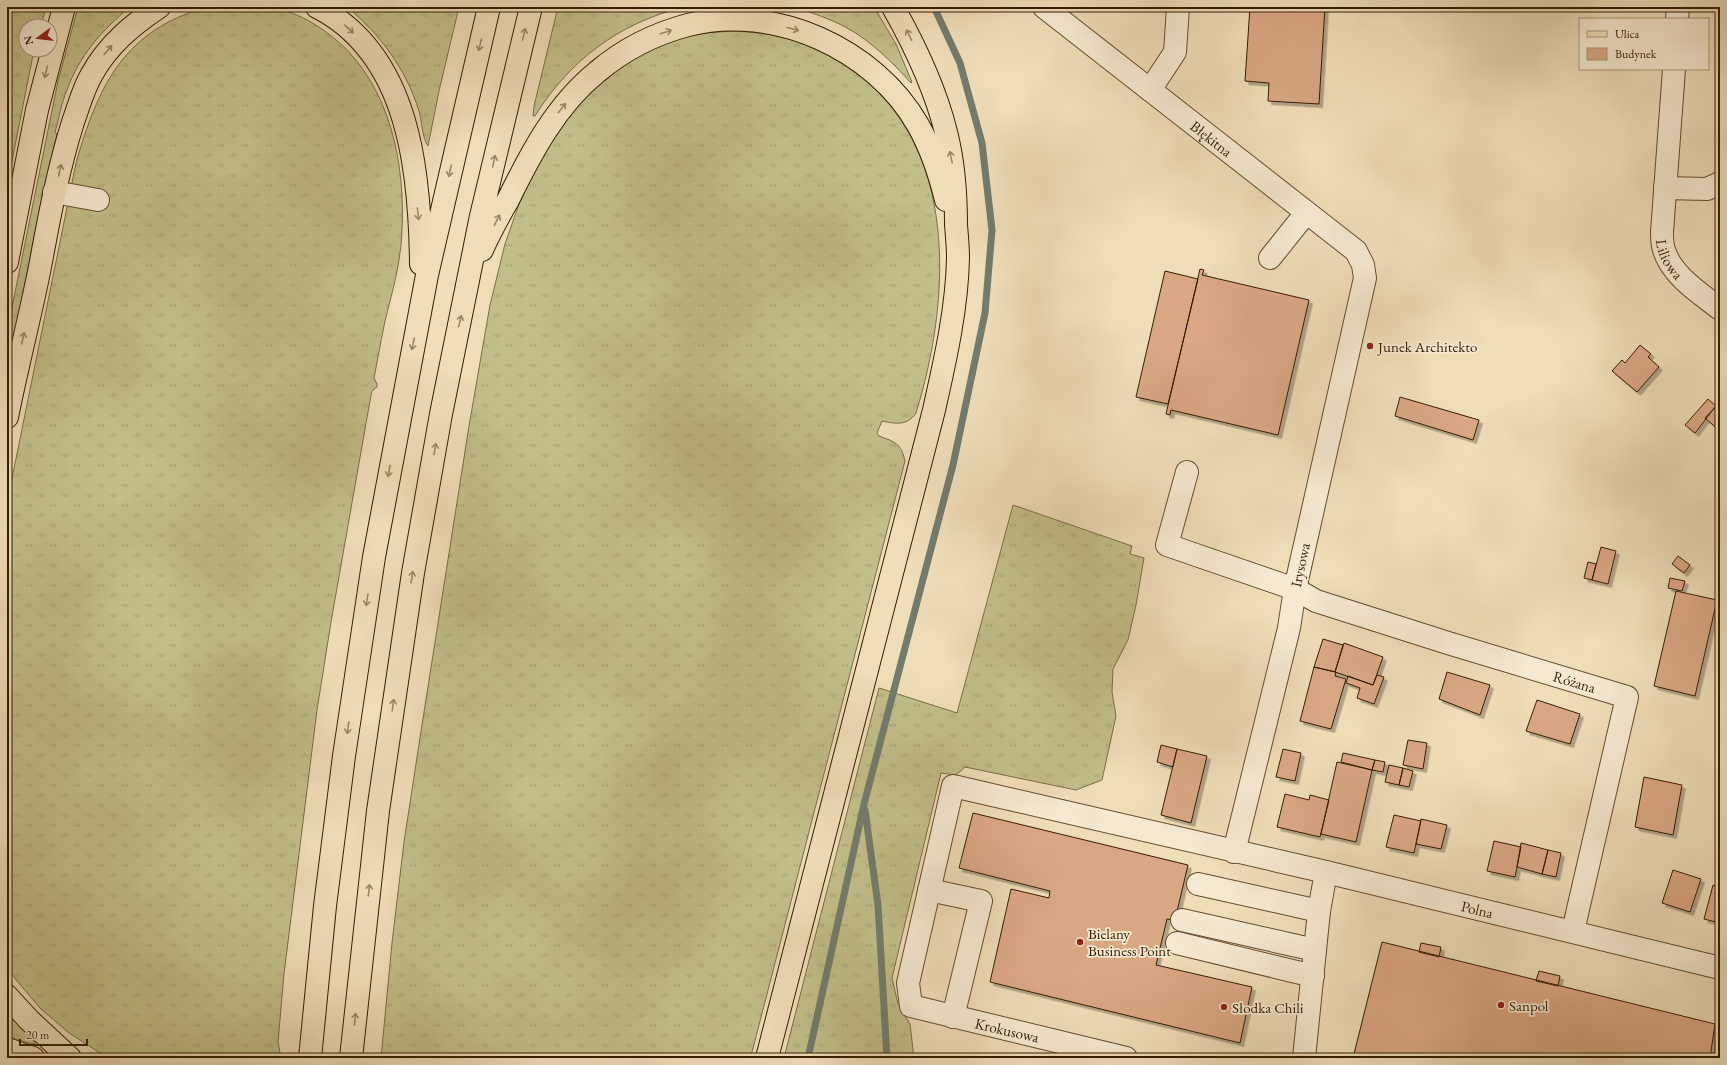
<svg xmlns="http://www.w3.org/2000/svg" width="1727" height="1065" viewBox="0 0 1727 1065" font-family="'EB Garamond',serif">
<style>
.grass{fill:url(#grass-tufts);stroke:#7b6d44}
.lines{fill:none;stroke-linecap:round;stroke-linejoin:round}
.stream{stroke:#737b6d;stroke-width:7}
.building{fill:#daa784;stroke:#351c00;filter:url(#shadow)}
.minor-casing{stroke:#644c2e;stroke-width:24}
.major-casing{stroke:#351c00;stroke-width:24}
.highway-casing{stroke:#351c00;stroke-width:24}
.minor{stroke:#f5e9d1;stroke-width:22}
.major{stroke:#efddb8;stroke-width:22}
.highway{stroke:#efddb8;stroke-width:22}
.oneway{stroke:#9b8665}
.poi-dot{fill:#8f2418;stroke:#f5e9d1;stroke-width:1.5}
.labels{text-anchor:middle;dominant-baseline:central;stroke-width:3.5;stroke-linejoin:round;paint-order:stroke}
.street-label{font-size:15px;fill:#351c00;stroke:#f5e9d1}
.poi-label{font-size:15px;fill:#351c00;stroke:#f5e9d1;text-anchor:start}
</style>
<defs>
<pattern id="grass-tufts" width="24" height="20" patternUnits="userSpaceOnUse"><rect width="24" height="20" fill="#c1be89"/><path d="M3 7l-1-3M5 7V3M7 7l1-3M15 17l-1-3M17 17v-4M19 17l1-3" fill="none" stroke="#a6a374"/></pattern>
<filter id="shadow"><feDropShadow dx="3.5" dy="3.5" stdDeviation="0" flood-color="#0004"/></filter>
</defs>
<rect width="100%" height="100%" fill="#efddb8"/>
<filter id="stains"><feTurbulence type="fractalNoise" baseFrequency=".005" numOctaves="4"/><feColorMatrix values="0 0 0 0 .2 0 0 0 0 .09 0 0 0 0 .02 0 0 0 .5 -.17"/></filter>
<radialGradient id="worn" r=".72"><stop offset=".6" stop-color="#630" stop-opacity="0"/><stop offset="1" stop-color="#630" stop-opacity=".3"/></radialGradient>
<!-- grass -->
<path class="grass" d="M7,7H46L41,26H26V50H34L7,186Z
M78,7H130C102,30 79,56 67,90C61,104 59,119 55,132L57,134L40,209L7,371V332L58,81Z
M207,7C227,7 250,4 270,7C298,11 327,30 346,49C395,99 407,177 401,245C399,263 395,283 390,301C383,326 379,353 374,378L377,384V387L372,391L371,395L331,622L317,710L284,974L278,1042L281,1058H108L69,1033L40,1008L7,969V503L76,163C98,86 124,30 207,7Z
M347,7H459L439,91L428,146C422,138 422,121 419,111C406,69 380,34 347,7Z
M558,7H683C618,24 570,60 535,116H533L534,106Z
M795,7H874L896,44L912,82L911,83C894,64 870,40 847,28C831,19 812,13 795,7Z
M734,31C749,32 764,33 779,36C806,41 830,54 852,70C960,146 951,300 916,413C907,426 896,424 882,421L877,433L879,436C895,442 901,443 905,461L752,1052L750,1058H381L392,943L404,842L422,725L469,426L490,305L505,244L519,204L537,167L551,142L584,95L631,58L676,39L703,33Z
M1013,505L1132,546L1130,554L1144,558L1136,605L1128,640L1113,669L1112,692L1116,716L1102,780L1076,790L965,767L956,775L941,773L892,978L898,1004L910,1024L914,1058H784L879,688L957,713Z
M7,1010L35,1040V1043L31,1044L7,1036Z"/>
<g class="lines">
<!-- stream -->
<path class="stream" d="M865,810L878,905L887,1058
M808,1058L864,804L953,465L985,313L992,230L982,143L960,63L934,7"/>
</g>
<!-- building -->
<path class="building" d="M1250,7H1325L1319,104L1268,101L1269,83L1245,81Z
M1200,269L1204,270L1202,275L1309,300L1278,435L1171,410L1170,415L1166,414Z
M1165,271L1198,279L1168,404L1136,397Z
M1640,345L1651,354L1648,357L1659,367L1637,392L1612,371L1622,360L1625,363Z
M1400,397L1479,420L1473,440L1395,416Z
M1708,399L1716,406L1695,433L1685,425Z
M1720,402V431L1705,418Z
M1601,547L1616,551L1608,584L1592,580Z
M1678,556L1690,565L1684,573L1672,564Z
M1588,562L1596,564L1592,580L1584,578Z
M1670,578L1685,581L1682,591L1668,588Z
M1676,591L1717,600L1695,696L1654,686Z
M1323,639L1343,645L1335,672L1314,667Z
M1344,643L1383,657L1373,685L1335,672Z
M1314,667L1336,672L1335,676L1346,679L1331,729L1300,721Z
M1447,672L1490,685L1480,715L1439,699Z
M1377,675L1384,677L1374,704L1357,698L1360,688L1346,683L1348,676L1373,685Z
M1537,700L1580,714L1570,744L1526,731Z
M1408,740L1427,743L1423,769L1403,765Z
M1161,745L1177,749L1173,767L1157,762Z
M1177,749L1207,756L1191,823L1161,815Z
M1283,749L1301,753L1295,781L1276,777Z
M1343,753L1375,760L1372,770L1341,762Z
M1375,760L1385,762L1383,772L1372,770Z
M1337,762L1372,770L1356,842L1321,834Z
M1389,765L1403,768L1399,785L1385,782Z
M1403,768L1413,771L1409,787L1399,785Z
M1644,777L1682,785L1673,835L1635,827Z
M1285,794L1309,800L1310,795L1329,800L1320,837L1277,827Z
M973,813L1188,865L1175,920L1167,919L1156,965L1252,987L1240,1043L990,982L1011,889L1049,898L1050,891L959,868Z
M1394,815L1421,821L1414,853L1386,847Z
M1421,819L1447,825L1441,849L1416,844Z
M1494,841L1521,847L1515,877L1487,871Z
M1521,843L1548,850L1542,874L1517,867Z
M1548,850L1561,853L1556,877L1542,874Z
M1673,870L1701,879L1690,912L1662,903Z
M1713,885L1720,887V923L1704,919Z
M1382,942L1715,1024L1710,1058H1353Z
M1421,943L1441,947L1439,957L1419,952Z
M1539,971L1560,976L1558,986L1536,981Z"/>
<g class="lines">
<defs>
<g id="minor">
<path id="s1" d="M1044,7L1356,251L1363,265L1365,278L1295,589L1289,628L1234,852"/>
<path d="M1677,19L1678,7"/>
<path id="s2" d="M1674,69L1662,232C1662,238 1662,245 1664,250C1672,276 1700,293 1720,309"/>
<path d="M1150,90L1175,52L1178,7"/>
<path d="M1665,188L1707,189L1720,183"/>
<path d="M54,192L98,200"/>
<path d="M1270,258L1306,213"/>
<path id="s3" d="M1187,472L1167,545L1295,589L1316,601L1448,643L1627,697L1573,931"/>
<path d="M1198,884L1319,911"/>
<path d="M929,890L981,901L953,1017"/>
<path d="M1182,920L1315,950"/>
<path d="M1177,943L1313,976"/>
<path id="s4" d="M1126,1058L911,1006L908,983L953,786L1326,872L1720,968"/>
<path d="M1304,1058L1319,911L1326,872"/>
</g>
<path id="major" d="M7,1049L33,1058"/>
<path id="highway" d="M317,7C410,54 420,173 421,264
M482,250C489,233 499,216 508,200C531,153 556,105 597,72C624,49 654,34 688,25C774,3 875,49 918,125C931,148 940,175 946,200
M7,262L37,110L64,7
M7,417C17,367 30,317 40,267C49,218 58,170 73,122C79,106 83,89 92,74C108,45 132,25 159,7
M7,996L29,1020L70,1058
M310,1058L325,906L344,756L374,557L427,275L489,7
M351,1058L378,811L413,573L441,414L481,216L531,7
M767,1058L934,410C945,361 957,309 958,258C958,247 957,236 956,225C956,193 954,163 946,132C935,88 915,46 893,7"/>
</defs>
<!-- minor casing -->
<use href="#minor" class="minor-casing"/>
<!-- major casing -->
<use href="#major" class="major-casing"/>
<!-- highway casing -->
<use href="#highway" class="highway-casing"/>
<!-- minor -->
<use href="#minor" class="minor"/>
<!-- major -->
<use href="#major" class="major"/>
<!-- highway -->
<use href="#highway" class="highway"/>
</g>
<!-- one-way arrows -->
<defs><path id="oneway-shaft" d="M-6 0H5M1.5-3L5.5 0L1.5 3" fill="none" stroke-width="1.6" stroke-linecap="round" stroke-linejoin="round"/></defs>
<g class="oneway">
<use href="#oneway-shaft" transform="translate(349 29) rotate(42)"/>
<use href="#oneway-shaft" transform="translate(793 29) rotate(15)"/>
<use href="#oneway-shaft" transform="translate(666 32) rotate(-18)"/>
<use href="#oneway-shaft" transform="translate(524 34) rotate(-77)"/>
<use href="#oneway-shaft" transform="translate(909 35) rotate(-116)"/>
<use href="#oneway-shaft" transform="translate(480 45) rotate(104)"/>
<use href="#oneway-shaft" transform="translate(108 50) rotate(-50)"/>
<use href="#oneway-shaft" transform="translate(46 72) rotate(104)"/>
<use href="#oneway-shaft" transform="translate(562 108) rotate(-51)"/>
<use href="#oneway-shaft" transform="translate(951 157) rotate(-101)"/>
<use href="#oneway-shaft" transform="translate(494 161) rotate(-77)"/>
<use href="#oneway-shaft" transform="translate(60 170) rotate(-77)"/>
<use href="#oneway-shaft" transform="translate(450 171) rotate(103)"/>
<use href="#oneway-shaft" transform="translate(418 214) rotate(84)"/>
<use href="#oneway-shaft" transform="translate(497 220) rotate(-63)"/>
<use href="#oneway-shaft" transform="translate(460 321) rotate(-76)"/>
<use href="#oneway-shaft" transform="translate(23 338) rotate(-77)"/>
<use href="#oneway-shaft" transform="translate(413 344) rotate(102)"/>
<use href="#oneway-shaft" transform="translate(435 449) rotate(-80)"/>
<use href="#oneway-shaft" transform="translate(389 471) rotate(100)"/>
<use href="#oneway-shaft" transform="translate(412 577) rotate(-81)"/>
<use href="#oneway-shaft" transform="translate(367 600) rotate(99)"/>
<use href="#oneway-shaft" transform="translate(393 705) rotate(-82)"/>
<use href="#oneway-shaft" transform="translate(348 728) rotate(98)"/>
<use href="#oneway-shaft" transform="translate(369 890) rotate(-83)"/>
<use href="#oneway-shaft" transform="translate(355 1019) rotate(-84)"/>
</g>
<!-- markers -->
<g class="poi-dot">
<circle cx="1370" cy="346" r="4"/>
<circle cx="1080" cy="942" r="4"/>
<circle cx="1501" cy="1005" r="4"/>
<circle cx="1224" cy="1007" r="4"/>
</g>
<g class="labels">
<!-- street labels -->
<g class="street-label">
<text stroke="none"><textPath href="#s1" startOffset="213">Błękitna</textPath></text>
<text stroke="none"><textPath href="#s2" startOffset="192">Liliowa</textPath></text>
<text transform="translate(1300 565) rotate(-78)">Irysowa</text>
<text stroke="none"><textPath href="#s3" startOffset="506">Różana</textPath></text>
<text stroke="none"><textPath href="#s4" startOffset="985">Polna</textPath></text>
<text transform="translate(1007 1030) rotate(13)">Krokusowa</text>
</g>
<!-- poi labels -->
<g class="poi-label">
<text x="1378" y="346">Junek Architekto</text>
<text x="1088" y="933">Bielany<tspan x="1088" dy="17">Business Point</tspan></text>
<text x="1509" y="1005">Sanpol</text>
<text x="1232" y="1007">Słodka Chili</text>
</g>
</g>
<!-- margin -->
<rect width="1727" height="1065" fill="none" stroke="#efddb8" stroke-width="24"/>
<rect x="8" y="8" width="1711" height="1049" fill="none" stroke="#351c00" stroke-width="2"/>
<rect x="12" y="12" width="1703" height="1041" fill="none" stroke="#351c00"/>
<!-- legend -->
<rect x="1579" y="18" width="130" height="52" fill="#f5e9d1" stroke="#a8977d"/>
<rect x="1587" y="31" width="20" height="6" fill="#efddb8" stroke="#a8977d"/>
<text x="1615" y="38" font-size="12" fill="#351c00">Ulica</text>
<rect x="1587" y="48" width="20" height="12" fill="#daa784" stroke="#a8977d"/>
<text x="1615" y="58" font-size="12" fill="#351c00">Budynek</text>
<!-- north arrow -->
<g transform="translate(38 38) rotate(255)"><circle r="19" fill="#f5e9d1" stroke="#a8977d"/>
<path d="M0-3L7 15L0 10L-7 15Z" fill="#8f2418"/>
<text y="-6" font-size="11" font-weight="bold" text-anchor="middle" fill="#351c00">N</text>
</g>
<!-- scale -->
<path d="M20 1039v6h67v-6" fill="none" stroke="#351c00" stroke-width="2"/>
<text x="26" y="1039" font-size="12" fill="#351c00" stroke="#f5e9d1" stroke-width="3" paint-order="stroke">20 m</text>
<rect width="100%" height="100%" filter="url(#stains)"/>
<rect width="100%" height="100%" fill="url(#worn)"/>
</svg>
